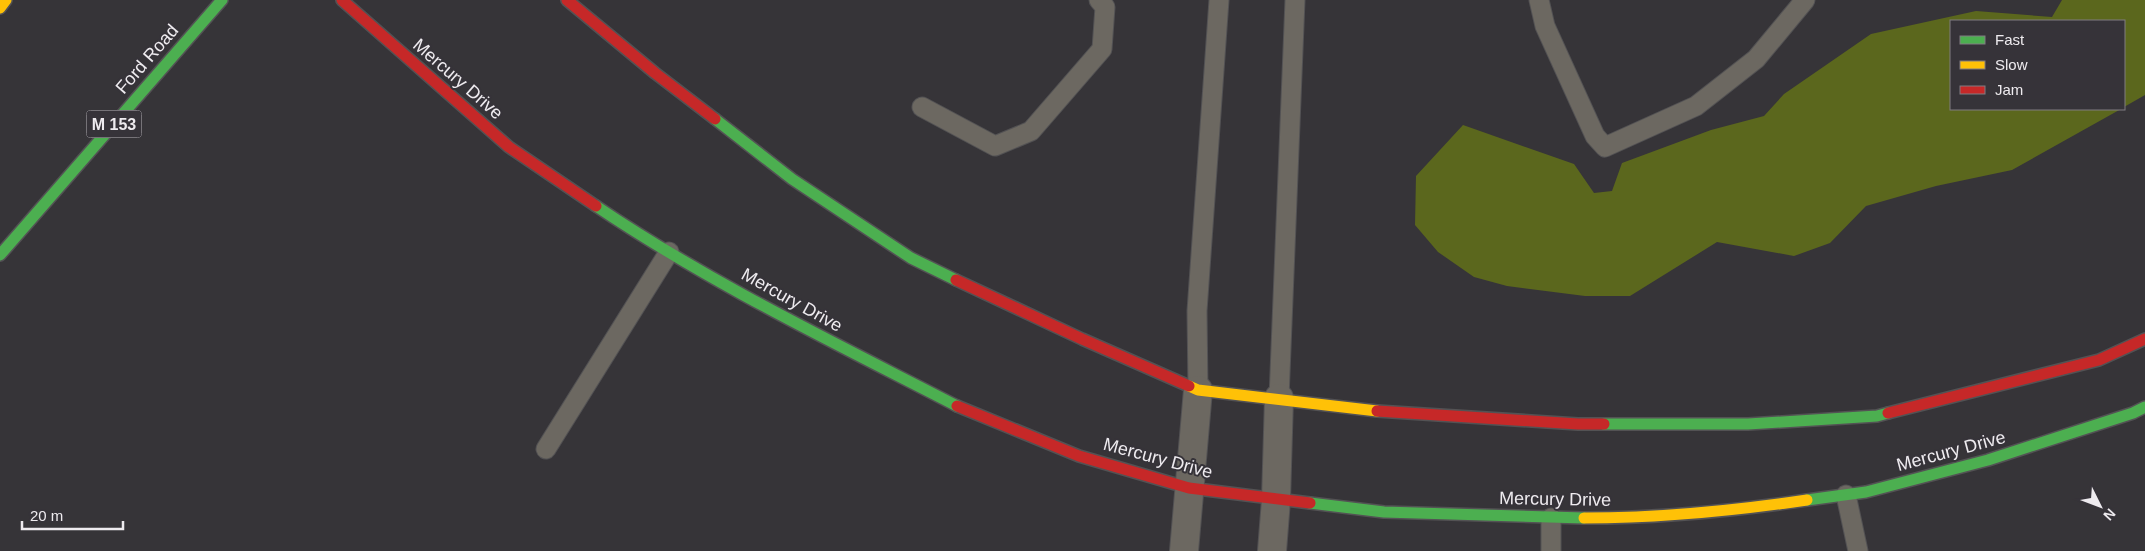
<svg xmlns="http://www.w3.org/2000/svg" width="2145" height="551" viewBox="0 0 2145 551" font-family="Helvetica,sans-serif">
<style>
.forest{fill:#5b671d}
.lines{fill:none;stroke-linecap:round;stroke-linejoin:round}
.lane-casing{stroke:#535254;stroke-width:21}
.street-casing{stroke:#535254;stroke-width:30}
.fast-casing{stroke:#535254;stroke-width:14}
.slow-casing{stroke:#535254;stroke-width:14}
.jam-casing{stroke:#535254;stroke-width:14}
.lane{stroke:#6c6861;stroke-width:19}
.street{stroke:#6c6861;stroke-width:28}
.fast{stroke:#4caf50;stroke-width:11}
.slow{stroke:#ffc107;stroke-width:11}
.jam{stroke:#c62828;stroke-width:11}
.labels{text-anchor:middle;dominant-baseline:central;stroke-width:4;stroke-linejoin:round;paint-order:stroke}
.shield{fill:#363339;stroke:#b7b4b8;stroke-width:1}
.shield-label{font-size:16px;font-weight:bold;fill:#eeebef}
.street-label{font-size:18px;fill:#eeebef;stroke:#363339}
</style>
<rect width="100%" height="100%" fill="#363438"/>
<!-- forest -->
<path class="forest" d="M2062,0H2145V95L2124,107V21H1951V109H2121L2012,170L1936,186L1866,206L1830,243L1794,256L1717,242L1630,296H1585L1507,286L1474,277L1438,252L1415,225L1416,176L1463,125L1574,164L1594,193L1612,191L1622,163L1711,130L1764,116L1784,94L1871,34L1976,11L2052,17Z"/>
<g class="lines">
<defs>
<path id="lane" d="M1539,0L1545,26L1595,136L1605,147L1696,106L1756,59L1805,0
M922,107L995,146L1031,131L1102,49L1105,7L1099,0
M1198,390L1197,311L1219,0
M1279,398L1295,0
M546,449L669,252
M1846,495L1858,551
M1551,551V518"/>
<path id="street" d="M1184,551L1198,390
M1272,551L1276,500L1279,398"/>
<path id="fast" d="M715,119L792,179L911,258L956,280
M596,206C710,283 835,343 957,406
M0,255L222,0
M1604,424H1748L1877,416L1888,413
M1807,500L1866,492L1988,460L2133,413L2145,407
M1310,503L1384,512L1584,518"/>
<path id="slow" d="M0,8L6,0
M1189,386L1198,390L1377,411
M1584,518C1659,518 1733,511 1807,500"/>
<path id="jam" d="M342,0L509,147L596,206
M567,0L655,73L715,119
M956,280L1082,339L1189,386
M957,406L1079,456L1189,488L1310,503
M1377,411L1578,424H1604
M1888,413L2099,360L2145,339"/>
</defs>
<!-- lane casing -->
<use href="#lane" class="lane-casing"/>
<!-- street casing -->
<use href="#street" class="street-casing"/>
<!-- fast casing -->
<use href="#fast" class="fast-casing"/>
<!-- slow casing -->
<use href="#slow" class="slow-casing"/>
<!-- jam casing -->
<use href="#jam" class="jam-casing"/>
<!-- lane -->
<use href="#lane" class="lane"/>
<!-- street -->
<use href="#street" class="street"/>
<!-- fast -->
<use href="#fast" class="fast"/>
<!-- slow -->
<use href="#slow" class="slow"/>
<!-- jam -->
<use href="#jam" class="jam"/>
</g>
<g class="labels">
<!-- shield labels -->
<rect class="shield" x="86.5" y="110.5" width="55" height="27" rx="4"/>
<g class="shield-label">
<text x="114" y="124">M 153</text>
</g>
<!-- street labels -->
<g class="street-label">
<text transform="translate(147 59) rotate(-49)">Ford Road</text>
<text transform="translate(458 79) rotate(41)">Mercury Drive</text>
<text transform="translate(792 300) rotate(29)">Mercury Drive</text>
<text transform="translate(1951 451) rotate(-15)">Mercury Drive</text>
<text transform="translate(1158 458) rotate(15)">Mercury Drive</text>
<text transform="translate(1555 499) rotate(1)">Mercury Drive</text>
</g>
</g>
<!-- legend -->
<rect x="1950" y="20" width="175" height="90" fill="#363339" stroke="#807d82"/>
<rect x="1960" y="36" width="25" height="8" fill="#4caf50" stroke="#807d82"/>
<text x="1995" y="45" font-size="15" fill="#eeebef">Fast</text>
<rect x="1960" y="61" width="25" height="8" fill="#ffc107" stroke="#807d82"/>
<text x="1995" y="70" font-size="15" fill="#eeebef">Slow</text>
<rect x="1960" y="86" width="25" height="8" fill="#c62828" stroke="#807d82"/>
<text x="1995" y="95" font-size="15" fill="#eeebef">Jam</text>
<!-- north arrow -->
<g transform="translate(2100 506) rotate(132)" stroke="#363339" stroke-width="4" paint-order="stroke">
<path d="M0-4L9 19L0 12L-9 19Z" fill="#eeebef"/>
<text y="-8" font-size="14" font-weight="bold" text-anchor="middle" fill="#eeebef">N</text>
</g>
<!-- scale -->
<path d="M22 521v8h101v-8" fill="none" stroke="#eeebef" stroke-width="2.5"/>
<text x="30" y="521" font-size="15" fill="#eeebef" stroke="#363339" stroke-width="4" paint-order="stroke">20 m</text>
</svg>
